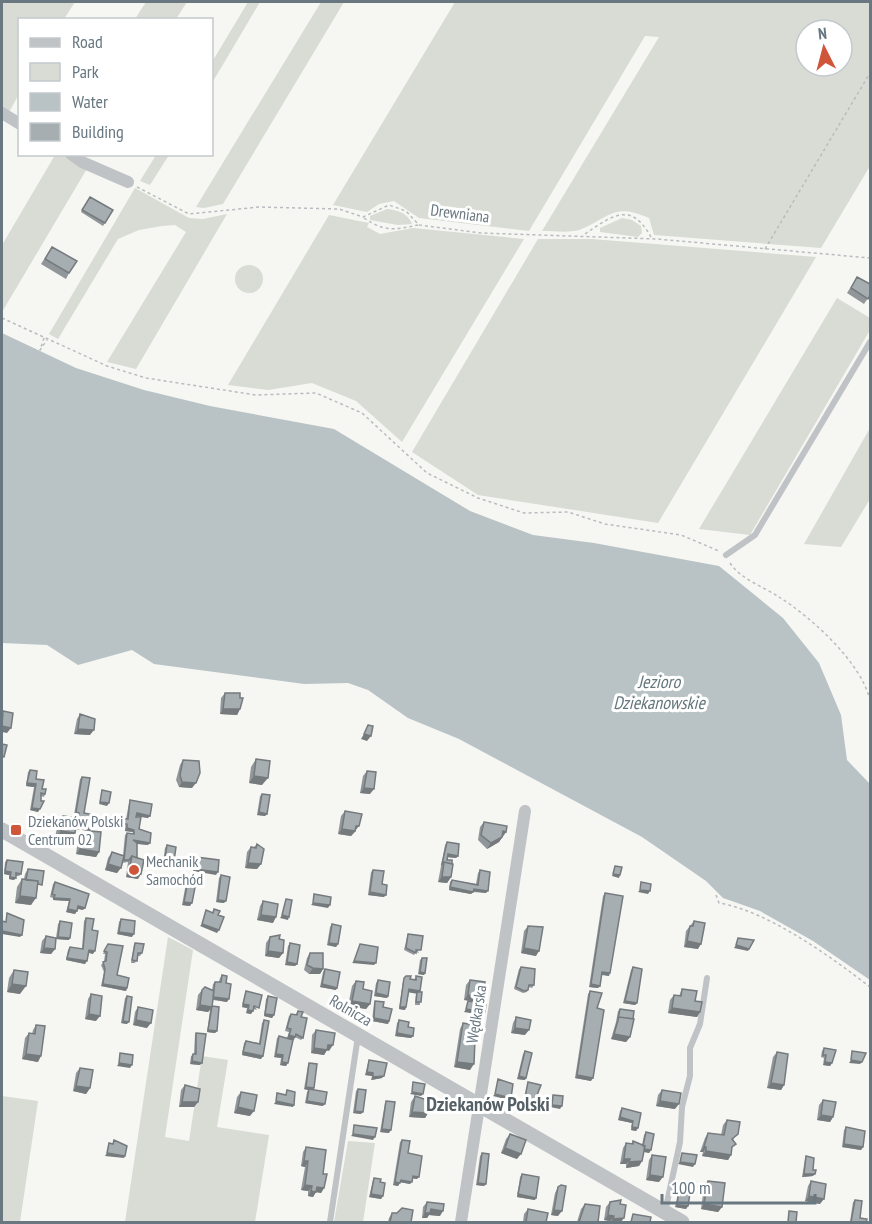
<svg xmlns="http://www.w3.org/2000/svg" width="872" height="1224" viewBox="0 0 872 1224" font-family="'PT Sans Narrow',sans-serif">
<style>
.green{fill:#d8dcd4;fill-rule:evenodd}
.water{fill:#b9c3c6}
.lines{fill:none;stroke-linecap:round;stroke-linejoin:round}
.path{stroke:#b9bcbe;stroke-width:1.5;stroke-dasharray:3 3;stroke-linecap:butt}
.service{stroke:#bfc3c6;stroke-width:6}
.minor{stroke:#bfc3c6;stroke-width:12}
.tertiary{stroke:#bfc3c6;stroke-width:15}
.wall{fill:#909699}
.shaded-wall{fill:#757a7d}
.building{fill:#a7aeb2;stroke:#757a7d;stroke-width:1.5}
.poi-dot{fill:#cf563a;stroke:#fff;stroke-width:2}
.labels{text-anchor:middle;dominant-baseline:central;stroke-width:6;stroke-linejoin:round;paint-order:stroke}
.street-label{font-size:16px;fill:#687780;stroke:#fff}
.poi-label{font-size:16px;fill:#687780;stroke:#fff;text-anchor:start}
.water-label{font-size:18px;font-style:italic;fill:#64777d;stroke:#fff}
.quarter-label{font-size:20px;font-weight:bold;fill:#556066;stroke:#fff}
</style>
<rect width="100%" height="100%" fill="#f6f6f3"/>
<!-- green -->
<path class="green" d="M2,2H75L64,19L20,20L19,94L8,114L2,110Z
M146,2H187L176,19H135Z
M248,2H260L212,83V62Z
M321,2H344L223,204L204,208L196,207Z
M455,2H870V166L821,248L654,235L649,218C612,202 610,218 579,230C569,233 553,231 542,231L659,37L645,36L529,231L419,218L394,201L379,204L367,212L333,205ZM806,30H842V66H806Z
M55,155H67L88,167L2,312V245Z
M156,155H169L150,185L140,181Z
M135,188L189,218L203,219L227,214L136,369L107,362L186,232L175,225L162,226L139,230L118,239L58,339L49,334Z
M387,209C397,210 408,213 412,224L398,225L370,220V216Z
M329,215L369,223L367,227L380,234L413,228L524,239L402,442L356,401L312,383L268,390L228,385Z
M622,218L632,220L641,226L642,233L638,237L600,232V228Z
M538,239H592L816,257L658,523L478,495L412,452Z
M235 279a14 14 0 1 1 28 0a14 14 0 1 1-28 0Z
M837,298L870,318V330L750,535L699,529Z
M870,428V499L841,547L804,544Z
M168,937L193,950L165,1137L189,1141L202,1056L228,1060L217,1127L269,1135L255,1222H125Z
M2,1096L38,1101L20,1222H2Z
M348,1141L375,1143L363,1222H334Z"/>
<!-- water -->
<path class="water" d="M2,333L76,368L144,390L210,406L334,429L470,511L533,535L594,543L719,566L783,618L819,663L841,715L847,760L870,784V980L813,941L760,911L723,898L706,881L642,837L459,739L408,718L368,690L348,683L304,684L154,664L132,650L78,665L47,645L2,643Z"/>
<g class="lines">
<!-- path -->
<path class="path" d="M137,187L189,214L259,207L339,209L363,217L389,205L406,211L419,225L481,233L657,239L870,258
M364,218C385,232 394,230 418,225
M585,234C614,214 632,201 652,239
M765,249L870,73
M2,318L107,366L146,378L256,395L316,393L362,413L427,473L478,498L524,513L568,512L605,524L681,535L719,551
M44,338L40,350L47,340
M730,563C740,579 764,587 779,597C811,617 861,662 870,700
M716,895L719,903C768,911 831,957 870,987"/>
<!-- service -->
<path class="service" d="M726,555L755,535L870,342
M665,1212L680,1142L682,1107L690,1076V1048L700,1024L707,978
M330,1222L358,1036"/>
<!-- minor -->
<path class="minor" d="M2,113L20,124
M71,154L82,162L128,182
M461,1222L525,811"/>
<!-- tertiary -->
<path class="tertiary" d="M2,830L682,1222"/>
</g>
<!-- wall -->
<path class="wall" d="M90,197L113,210L103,226L81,212Z
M52,247L69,273L66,279L41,264Z
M857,277L870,295L864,304L847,293Z
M225,693L240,709L237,715L220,714L221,698Z
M80,714L90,735L74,734L77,719Z
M256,759L262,785L249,783L251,767Z
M183,760L192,788L179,787L176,780L180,765Z
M30,770L45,794L44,797L41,796L38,812L30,810L34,787L26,786L28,772Z
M367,771L370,794L360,793L363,776Z
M82,777L84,813L91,829L90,831L75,829L69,841L55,838L58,823L63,816L77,818V815H74L80,779Z
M262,794L267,814L265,816L257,815L260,796Z
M130,800L148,818L137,816L139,829L148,845L137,844V858L138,879L126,877L128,862L122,863L117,873L105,870L108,858L112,852L123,855L125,835L127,833L132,834L133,832L125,831V826H121V821L123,819H126L129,803Z
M345,811L356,831L351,836L338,834L341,816Z
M484,822L506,832L499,842L487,849L478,840L480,827Z
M90,831L99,852L96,857L76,854L78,840L82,835L87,836Z
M447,842L458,856L456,858L447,857V860L451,877L447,883L438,882L445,845Z
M257,844L261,864L257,869L245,868L247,852L251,847H254Z
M167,845L172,863L163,862L165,848Z
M7,860L21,874L19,876H16L14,880L9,879V875L4,874L5,862Z
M28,869L38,890H37L31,905L15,903L17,887L22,879H24L25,874Z
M373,870L382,884L384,897L368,895L371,872Z
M480,870L486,893L473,892L471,894L449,890L450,882L452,880L476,884L478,873Z
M221,875L224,903L216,902L219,878Z
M188,880L190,906L182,905L186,883Z
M55,882L83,910L77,909L75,914L66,912L69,901L53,900V898L50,897L53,884Z
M605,893L609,976L601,975L600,986L598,988L589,987L603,896Z
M263,901L273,923L257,920L260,906Z
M86,918L92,930L93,954L89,953L85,964L66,960L68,950L70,947L82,949L84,921Z
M121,919L132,937L117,934L119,922Z
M60,921L69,940L56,939L55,949L51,954L40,953L42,941L46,936L56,938L58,924Z
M694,921L698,949L684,947L686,931Z
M332,924L338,944L336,947L327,945L330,927Z
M528,926L536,956L521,953L524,931Z
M408,934L419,953L416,952L414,955L404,950L407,937Z
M270,937L279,939L283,953L279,958L265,956L266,943Z
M135,943L142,953L140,956H138L135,963H131L134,945Z
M290,943L297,964L295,966L285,965L288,946Z
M106,947L117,975L127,988L126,991L101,986L104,972L101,965L104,962L105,954H103Z
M310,953L323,969L320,974H309L304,970L307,958Z
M422,958L425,973L424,975L418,974L420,960Z
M521,967L534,985L532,988L529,987L527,992L523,993L514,989L519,969Z
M633,967L637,1003L635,1005L623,1003L631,970Z
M325,969L336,990L320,987L323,972Z
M14,970L20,994L7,992L9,978Z
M222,975L226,983L227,1002L213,1000L212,1006L217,1031L215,1033L207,1032L210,1010L208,1012L196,1010L198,995L202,990L212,991L213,984L215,982H219L220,978Z
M406,976L410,979L414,980L416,976L419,992L420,1005H415L416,993L409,992L406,1007L405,1010L399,1009L403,981Z
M378,980L388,996L387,998L374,996L376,983Z
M470,980L479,1002L464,1000L466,985Z
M356,981L363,989L370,1004L366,1009L348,1006L352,986Z
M682,989L695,1001L700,1012L697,1017L668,1013L670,1000L674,995L679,996Z
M246,991L257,1010L253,1009L251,1014L246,1013L247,1008L242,1007L245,994Z
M590,991L597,1008L591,1081L575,1078L588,994Z
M91,994L96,1021L85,1019L88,999Z
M127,996V1024L121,1023L125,998Z
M268,996L274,1015L272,1018L264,1016L266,999Z
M375,1001L383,1007L389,1021L388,1024L372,1021L374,1003Z
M138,1007L147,1028L133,1025L135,1012Z
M620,1009L630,1037L626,1042L611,1039L616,1022L618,1011Z
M298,1011L301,1017L303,1038L301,1040L295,1037L293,1040L286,1066L280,1065L281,1058L274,1057L277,1038L279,1036L287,1038L289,1032L285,1031L289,1016L291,1014L295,1015Z
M516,1017L525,1035L511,1033L513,1023Z
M264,1020L263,1056L261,1059L242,1055L244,1043L246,1041L259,1043L262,1023Z
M399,1020L408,1027L413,1036L411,1038L395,1036L397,1023Z
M463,1023L474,1043L470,1070L454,1067L460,1029Z
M36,1025L38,1062L22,1059L25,1038L29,1033L32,1034L33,1030Z
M316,1030L329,1051L327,1050L324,1055L311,1053L312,1035Z
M196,1033L200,1065L190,1064L191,1056L194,1054L195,1035Z
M824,1048L832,1063L830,1066L823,1065L824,1058L821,1057L822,1051Z
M525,1051V1080L517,1079L523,1054Z
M777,1052L784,1085L781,1090L767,1088L773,1057Z
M369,1060L382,1078L371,1080L372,1076L365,1075L368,1063Z
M309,1063L314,1088L313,1090L323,1106L305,1103L307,1092L308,1090L304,1089L308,1065Z
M80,1068L90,1088L86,1094L73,1091L76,1073Z
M185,1085L198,1102L194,1107H179L181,1090Z
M358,1089L361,1114L353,1113L356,1091Z
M662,1090L675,1109L656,1106L658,1095Z
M241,1092L250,1116L234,1113L237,1097Z
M415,1096L428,1113L425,1118L409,1117L411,1102Z
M823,1100L833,1117L830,1122L817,1120L819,1105Z
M386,1101L389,1133L380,1132L385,1103Z
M622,1108L641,1113L638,1128L636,1131L631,1130L632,1123L618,1120L620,1111Z
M727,1120L734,1139L733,1140L731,1155L728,1160L702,1156L703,1152H700L705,1138L708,1133L721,1135L723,1125Z
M846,1127L863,1147L861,1150L842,1147L844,1130Z
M646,1132L651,1150L649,1153L644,1152L642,1161L639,1166L626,1168V1164H620L623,1148L626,1143L631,1144L633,1141L642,1145L644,1135Z
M510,1134L517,1159L501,1153L506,1139Z
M402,1140L408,1153L417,1179L412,1178L410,1184L400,1182L398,1186L393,1185L400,1142Z
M306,1147L323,1174L324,1188L321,1193L316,1192L313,1197L308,1196V1191L301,1190L305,1167L301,1166L303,1152Z
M482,1153L486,1184L484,1186L476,1185L480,1156Z
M652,1155L659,1182L646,1180L649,1160Z
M806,1156L813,1170V1176L802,1177L805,1159Z
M522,1174L535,1200L517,1197L520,1177Z
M374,1178L380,1182L383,1196L381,1199L369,1197L373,1180Z
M708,1181L722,1207L718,1212L701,1209L704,1186Z
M811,1181L820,1204L805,1201L808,1186Z
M684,1186L688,1206L686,1209L675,1207L678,1193L679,1190L682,1191Z
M558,1187V1216L551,1215L555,1193Z
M855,1200L860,1218L866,1222H850L853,1202Z
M427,1202L440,1216L429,1215L427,1218H422L423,1207Z
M610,1202L620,1204L621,1222H610V1221L604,1220L606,1207Z
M585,1204L598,1222H577L581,1209Z
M528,1209L546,1222H523L524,1214Z
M392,1213L411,1222H388L389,1218Z"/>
<!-- shaded-wall -->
<path class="shaded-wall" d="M223,709H240L237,715L220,714Z
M2,726L11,728L7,733L2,732Z
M78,729L94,730L90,735L74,734Z
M364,734L371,736L367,741L361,739Z
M254,776L268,778L262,785L249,783Z
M182,782L196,783L192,788L179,787Z
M27,783L36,784L34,787L26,786Z
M364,788L374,789L370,794L360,793Z
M100,802L109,803L107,806L99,804Z
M32,808L40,809L38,812L30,810Z
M259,812L267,814L265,816L257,815Z
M137,813L150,816L148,818L135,816Z
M122,823L127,824L125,826H121Z
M77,826L91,829L90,831L75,829Z
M356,826H359L351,836L338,834L342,829Z
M127,828L134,830L133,832L125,831Z
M61,831L75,833L69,841L55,838Z
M503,831L506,832L499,842L487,849L491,843Z
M133,840L150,843L148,845L131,843Z
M80,849L99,852L96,857L76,854Z
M448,854L458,856L456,858L446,857Z
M165,859L174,861L172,863L163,862Z
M248,863L261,864L257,869L245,868Z
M108,864L121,868L117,873L105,870Z
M194,869L218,872L216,875L193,871Z
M5,871L11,872L9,875L4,874Z
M129,871L141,874L138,879L126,877Z
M613,874L620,875L619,878L612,876Z
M10,877L16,878L14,880L9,879Z
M442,877H451L447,883L438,882Z
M450,887L473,892L471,894L449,890Z
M474,889L488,891L486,893L472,891Z
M640,890L650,891L648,894L638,892Z
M370,892L386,895L384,897L368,895Z
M20,896L36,898L31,905L15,903Z
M54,898L70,899L69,901L53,900Z
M218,900L226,901L224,903L216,902Z
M184,902L192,903L190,906L182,905Z
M313,903L330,905L328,908L311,905Z
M78,906L85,908L83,910L76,908Z
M68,909L77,911L75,914L66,912Z
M261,915L276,917L273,923L257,920Z
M282,915L289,917L288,920L280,918Z
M202,924L219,930L217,933L200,926Z
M2,931L22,935L20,937L2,934Z
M119,932L134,934L132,937L117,934Z
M58,937L70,938L69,940L56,939Z
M687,941L701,944L698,949L684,947Z
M329,943L338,944L336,947L327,945Z
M736,945L749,949L748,951L734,948Z
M44,948L55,949L51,954L40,953Z
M524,948L539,951L536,956L521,953Z
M89,950L95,951L93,954L87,952Z
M268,951L283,953L279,958L265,956Z
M67,958L87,961L85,964L66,960Z
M354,961L376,963L374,965L352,963Z
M287,962L297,964L295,966L285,965Z
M313,968L323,969L320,974H309Z
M420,972L425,973L424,975L418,974Z
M602,972L610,973L609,976L600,974Z
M12,984L26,986L20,994L7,992Z
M103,984L127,988L126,991L101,986Z
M322,984L337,988L336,990L320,987Z
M591,984L600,986L598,988L589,987Z
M409,989L420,991L418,994L407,992Z
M376,993L388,996L387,998L374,996Z
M468,995L483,997L479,1002L464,1000Z
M213,997L229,999L227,1002L211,999Z
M352,1001L370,1004L366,1009L348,1006Z
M625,1001L637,1003L635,1005L623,1003Z
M243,1004L249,1005L247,1008L242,1007Z
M200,1005L212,1007L208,1012L196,1010Z
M400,1007H406L405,1010L399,1009Z
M672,1008L700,1012L697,1017L668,1013Z
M466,1009L485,1012L483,1015L464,1012Z
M248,1010L253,1011L251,1014L246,1013Z
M89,1014L100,1016L96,1021L85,1019Z
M265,1014L274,1015L272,1018L264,1016Z
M374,1018L389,1021L388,1024L372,1021Z
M136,1020L151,1023L147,1028L133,1025Z
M123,1021L129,1022L127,1024L121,1023Z
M515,1028L529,1030L525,1035L511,1033Z
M208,1030L217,1031L215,1033L207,1032Z
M397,1033L413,1036L411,1038L395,1036Z
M614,1034L630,1037L626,1042L611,1039Z
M289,1035L295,1037L294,1040L287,1038Z
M328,1045H333L329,1051L327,1050L324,1055L311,1053L314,1048Z
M243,1052L263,1056L261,1059L242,1055Z
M26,1054L41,1056L38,1062L22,1059Z
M276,1054L283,1055L281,1058L274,1057Z
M851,1060L862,1062L860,1064L849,1063Z
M192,1061L202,1063L200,1065L190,1064Z
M282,1062L288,1063L286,1066L280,1065Z
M457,1062L474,1064L470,1070L454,1067Z
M825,1062L832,1063L830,1066L823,1065Z
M119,1063L132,1065L130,1068L117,1066Z
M367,1072L373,1073L372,1076L365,1075Z
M577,1075L593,1078L591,1081L575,1078Z
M384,1076L382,1078L371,1080L373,1077Z
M519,1076L526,1078L525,1080L517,1079Z
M771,1083L784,1085L781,1090L767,1088Z
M76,1086L90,1088L86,1094L73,1091Z
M306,1087L314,1088L312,1091L304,1089Z
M412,1092L423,1094L421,1096L410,1094Z
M495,1094L511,1098L509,1100L493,1096Z
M525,1097L535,1100L533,1102L523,1100Z
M276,1101L294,1105L293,1107L274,1104Z
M307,1101L325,1104L323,1106L305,1103Z
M660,1101L679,1104L675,1109L656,1106Z
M182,1102H198L194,1107H179Z
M552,1105L562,1106L560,1109L550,1107Z
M238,1107L254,1111L250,1116L234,1113Z
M355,1111L363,1112L361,1114L353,1113Z
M412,1112L428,1113L425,1118L409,1117Z
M821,1115L833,1117L830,1122L817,1120Z
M620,1117L633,1121L632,1123L618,1120Z
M632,1127L638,1128L636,1131L631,1130Z
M382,1129L391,1130L389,1133L380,1132Z
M353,1134L375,1137L373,1140L351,1136Z
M844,1144L863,1147L861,1150L842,1147Z
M704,1147H706L703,1152H700Z
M505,1148L521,1154L517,1159L501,1153Z
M643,1149L651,1150L649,1153L641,1151Z
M706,1151L731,1155L728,1160L702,1156Z
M107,1153L125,1156L124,1158L105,1156Z
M624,1159H630L626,1164H620Z
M304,1161H308L305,1167L301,1166Z
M642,1161L639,1166L626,1168L629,1162Z
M680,1162L695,1164L693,1167L678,1164Z
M804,1174H815L813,1176L802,1177Z
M650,1175L663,1177L659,1182L646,1180Z
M413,1176L419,1177L417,1179L411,1178Z
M401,1180L412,1182L410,1184L399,1182Z
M395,1182L400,1183L398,1186L393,1185Z
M478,1183L486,1184L484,1186L476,1185Z
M305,1185L312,1186L308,1191L301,1190Z
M317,1187L324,1188L321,1193L316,1192L313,1197L308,1196L311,1191Z
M371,1194L383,1196L381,1199L369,1197Z
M518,1194L536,1198L535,1200L517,1197Z
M809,1196L824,1199L820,1204L805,1201Z
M704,1204L722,1207L718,1212L701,1209Z
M677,1205L688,1206L686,1209L675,1207Z
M431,1209L443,1211L440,1216L429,1215L427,1218H422L425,1213Z
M554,1210L562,1211L558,1216L551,1215Z
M608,1215L614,1216L610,1221L604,1220Z
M624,1218L621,1222H611L613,1219Z"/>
<!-- building -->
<path class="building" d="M90,197L113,210L105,223L82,210Z
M52,247L77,261L69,273L45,259Z
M857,277L870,284V295L868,299L851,288Z
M225,693H240V698H243L240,709H223Z
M3,711L13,713L11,728L2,726Z
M80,714L95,719L94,730L78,729Z
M368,725L373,726L371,736L364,734Z
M2,744L7,745L4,757L2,756Z
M256,759L270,761L268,778L254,776Z
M183,760L199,761L200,773L196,783L182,782L180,775Z
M30,770L37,771L36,779L44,780L42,789H46L45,794L41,793V801H44L40,809L32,808L36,784L27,783Z
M367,771L376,772L374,789L364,788Z
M82,777L90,778L84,813L94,815L91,829L77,826L79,813L76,812Z
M102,790L111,792L109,803L100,802Z
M262,794L270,795L267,814L259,812Z
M130,800L152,804L150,816L137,813L136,817H141L139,829L151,833L150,843L133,840L137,843V858L132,856L129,860H124L127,833L134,834V830L127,828V824L122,823L123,819H128Z
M345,811L362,814L359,826H356L355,831L342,829Z
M63,816L77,818L75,833L61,831Z
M484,822L507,826L506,832L503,831L502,837L491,843L481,835Z
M90,831L101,832L99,852L80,849L82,835L89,836Z
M447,842L459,844L458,856L448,854L447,860H452V864L444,862L442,864Z
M257,844L264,849L261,864L248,863L251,847L256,848Z
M167,845L176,847L174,861L165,859Z
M112,852L124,856L121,868L108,864Z
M132,856L144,860L141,874L129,871Z
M196,857L219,860L218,872L194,869Z
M7,860L23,862L21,874L16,873V878L10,877L11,872L5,871Z
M444,862L453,864L451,877H442Z
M615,866L622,867L620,875L613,874Z
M28,869L44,871L42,885L38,884V881L26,880Z
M373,870L384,871L382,884L387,885L386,895L370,892Z
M480,870L490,872L488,891L474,889L473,892L450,887L452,880L478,885Z
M221,875L230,877L226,901L218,900Z
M22,879L38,881L36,898L20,896Z
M188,880L196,882L192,903L184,902Z
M55,882L89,894L85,908L78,906L77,911L68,909L70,899L54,898L55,895L52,894Z
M641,882L651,884L650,891L640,890Z
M605,893L623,896L610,973L602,972L600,986L591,984Z
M314,894L331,897L330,905L313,903Z
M286,899L292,900L289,917L282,915Z
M263,901L278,904L276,917L261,915Z
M214,909L220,911L218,915L224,917L219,930L202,924L206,910L213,913Z
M7,913L24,920L22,935L2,931V921L6,922Z
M86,918L94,919L92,930L98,931L95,951L89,950L87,961L67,958L70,947L83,949Z
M121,919L135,921L134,934L119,932Z
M60,921L72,923L70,938L58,937Z
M694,921L705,923L701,944L687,941L690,926H693Z
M332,924L341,926L338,944L329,943Z
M528,926L543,927L539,951L524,948Z
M408,934L423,936L421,950H416V953L406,948Z
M280,935L279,939L284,940L283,953L268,951L270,937Z
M46,936L56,938L55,949L44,948Z
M738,938L754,940L749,949L736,945Z
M135,943L144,944L142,953H138L137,961L132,960Z
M290,943L300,945L297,964L287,962Z
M108,944L123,946L117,975L129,978L127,988L103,984L105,969L103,962L106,961L107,952L104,951Z
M360,944L378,947L376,963L354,961Z
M310,953H323V969L313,968L307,965Z
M422,958H427L425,973L420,972Z
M521,967L535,969L534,985H529L528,990L524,991L516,987Z
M633,967L642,969L637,1003L625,1001Z
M325,969L340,972L337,988L322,984Z
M14,970L28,972L26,986L12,984Z
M222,975L227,976L226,983L231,984L229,999L213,997L215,982H221Z
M406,976H411L410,979L416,980V976L422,977L420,991L409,989L406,1007H400L404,978Z
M378,980L390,982L388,996L376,993Z
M470,980L485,982L483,997L468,995Z
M356,981L364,982L363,989L372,991L370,1004L352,1001Z
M205,987L214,991L212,1007L200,1005L202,990Z
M682,989L697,991L695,1001L702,1002L700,1012L672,1008L674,995L681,996Z
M246,991L262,995L259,1008L254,1006L253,1011L248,1010L249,1005L243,1004Z
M590,991L602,993L597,1008L604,1010L593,1078L577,1075Z
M417,992H422L421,1002H416Z
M91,994L102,996L100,1016L89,1014Z
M127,996L132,997L129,1022L123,1021Z
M268,996L277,998L274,1015L265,1014Z
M375,1001L384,1002L383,1007L392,1009L389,1021L374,1018Z
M468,1001L486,1004L485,1012L466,1009Z
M212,1006L219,1007L217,1031L208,1030Z
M138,1007L153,1010L151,1023L136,1020Z
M620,1009L634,1011L633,1019L619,1017L618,1019Z
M298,1011L303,1012L301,1017L307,1018L303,1038L296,1034L295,1037L289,1035L291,1029L287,1028L291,1014L297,1015Z
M516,1017L531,1020L529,1030L515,1028Z
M619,1017L634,1019L630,1037L614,1034Z
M264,1020L269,1021L263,1056L243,1052L246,1041L260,1044Z
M399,1020L409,1022L408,1027L414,1028L413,1036L397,1033Z
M463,1023L480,1026L478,1038L475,1039L474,1064L457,1062Z
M36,1025L45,1026L41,1056L26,1054L29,1033L35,1034Z
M316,1030L335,1033L333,1045H328L327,1050L314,1048Z
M196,1033L206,1034L202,1063L192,1061L193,1054H196Z
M279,1036L293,1040L288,1063L282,1062L283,1055L276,1054Z
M824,1048L836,1050L832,1063L825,1062L826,1055H823Z
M525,1051L532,1053L526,1078L519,1076Z
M852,1051L866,1053L862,1062L851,1060Z
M777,1052L788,1054L784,1085L771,1083Z
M120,1053L133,1055L132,1065L119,1063Z
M369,1060L387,1063L384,1076L373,1077V1073L367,1072Z
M309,1063L317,1064L314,1088L306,1087Z
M80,1068L93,1070L90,1088L76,1086Z
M498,1079L513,1084L511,1098L495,1094Z
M413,1082L425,1084L423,1094L412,1092Z
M528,1082L541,1085L535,1100L525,1097Z
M185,1085L200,1089L198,1102H182Z
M309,1089L327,1092L325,1104L307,1101Z
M358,1089L366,1090L363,1112L355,1111Z
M287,1090L295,1092L294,1105L276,1101L277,1093L286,1095Z
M662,1090L681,1093L679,1104L660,1101Z
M241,1092L257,1095L254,1111L238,1107Z
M553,1095L563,1096L562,1106L552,1105Z
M415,1096L430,1101L428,1113L412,1112Z
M823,1100L836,1102L833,1117L821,1115Z
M386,1101L395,1102L391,1130L382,1129Z
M622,1108L641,1113L638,1128L632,1127L633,1121L620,1117Z
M727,1120L740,1122L738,1134L732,1139L736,1144L732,1147L731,1155L706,1151V1147H704L708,1133L724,1135Z
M354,1125L377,1128L375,1137L353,1134Z
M846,1127L865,1131L863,1147L844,1144Z
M646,1132L654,1134L651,1150L644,1149L645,1146H643Z
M510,1134L526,1140L521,1154L505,1148Z
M114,1140L127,1146L125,1156L107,1153L109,1143L113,1144Z
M402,1140L410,1141L408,1153L422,1156L419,1177L413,1176L412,1182L401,1180L400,1183L395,1182Z
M633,1141L645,1146L642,1161L629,1162L630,1159H624L626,1143L633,1144Z
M306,1147L326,1150L323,1174H327L324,1188L317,1187L316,1192L311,1191L312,1186L305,1185L308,1161H304Z
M482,1153L489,1154L486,1184L478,1183Z
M682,1153L697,1155L695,1164L680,1162Z
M652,1155L666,1157L663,1177L650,1175Z
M806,1156L814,1158L813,1170H816L815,1174H804Z
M522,1174L539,1177L536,1198L518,1194Z
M374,1178L381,1179L380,1182L385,1183L383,1196L371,1194Z
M708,1181L725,1183L722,1207L704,1204Z
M811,1181L826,1184L824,1199L809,1196Z
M561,1185L566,1186L562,1211L554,1210L558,1187Z
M684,1186L691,1187L688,1206L677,1205L679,1190L684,1191Z
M621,1200L620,1204L626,1205L624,1218L613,1219L614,1216L608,1215L610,1202Z
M855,1200L862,1201L860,1218L867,1219L866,1222H851Z
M427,1202L444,1204L443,1211L431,1209L430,1213H425Z
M585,1204L600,1206L598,1222H579Z
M402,1208L413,1210L411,1222H390L392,1213H397Z
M528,1209L548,1213L546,1222H526Z
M789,1211L797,1212L796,1222H788Z
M633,1214L651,1217L650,1222H631Z"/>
<!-- markers -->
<g class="poi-dot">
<rect x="10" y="824" width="12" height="12" rx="3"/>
<circle cx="134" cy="870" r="6"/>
</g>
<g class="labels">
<!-- street labels -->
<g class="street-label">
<text transform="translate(460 213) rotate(7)">Drewniana</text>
<text transform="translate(351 1010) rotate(30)">Rolnicza</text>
<text transform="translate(476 1014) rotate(-81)">Wędkarska</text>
</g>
<!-- poi labels -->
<g class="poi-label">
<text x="28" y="821">Dziekanów Polski<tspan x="28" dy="18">Centrum 02</tspan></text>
<text x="146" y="861">Mechanik<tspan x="146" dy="18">Samochód</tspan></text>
</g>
<!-- water labels -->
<g class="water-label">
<text x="659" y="681">Jezioro<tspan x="659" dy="21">Dziekanowskie</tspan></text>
</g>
<!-- quarter labels -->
<g class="quarter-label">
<text x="488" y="1104">Dziekanów Polski</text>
</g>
</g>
<!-- border -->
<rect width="872" height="1224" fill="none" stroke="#687780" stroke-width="6"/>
<!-- legend -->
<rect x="18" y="18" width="195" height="138" fill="#ffffff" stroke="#c3c9cc" stroke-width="1.5"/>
<rect x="30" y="38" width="30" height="9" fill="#bfc3c6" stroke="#c3c9cc" stroke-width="1.5"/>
<text x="72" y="48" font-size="18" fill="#687780">Road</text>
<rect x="30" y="63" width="30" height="18" fill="#d8dcd4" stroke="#c3c9cc" stroke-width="1.5"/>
<text x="72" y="78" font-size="18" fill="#687780">Park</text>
<rect x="30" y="93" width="30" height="18" fill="#b9c3c6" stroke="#c3c9cc" stroke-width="1.5"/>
<text x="72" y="108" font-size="18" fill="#687780">Water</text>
<rect x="30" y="123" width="30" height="18" fill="#a7aeb2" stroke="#c3c9cc" stroke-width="1.5"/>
<text x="72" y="138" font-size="18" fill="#687780">Building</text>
<!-- north arrow -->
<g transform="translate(824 48) rotate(354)"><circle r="28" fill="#ffffff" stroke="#c3c9cc" stroke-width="1.5"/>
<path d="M0-4.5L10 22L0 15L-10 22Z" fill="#cf563a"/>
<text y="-9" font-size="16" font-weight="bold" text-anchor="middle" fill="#687780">N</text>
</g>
<!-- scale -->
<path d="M662 1194v9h153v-9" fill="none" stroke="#687780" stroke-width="3"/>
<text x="671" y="1194" font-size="18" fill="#687780" stroke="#ffffff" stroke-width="4.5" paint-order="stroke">100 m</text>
</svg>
